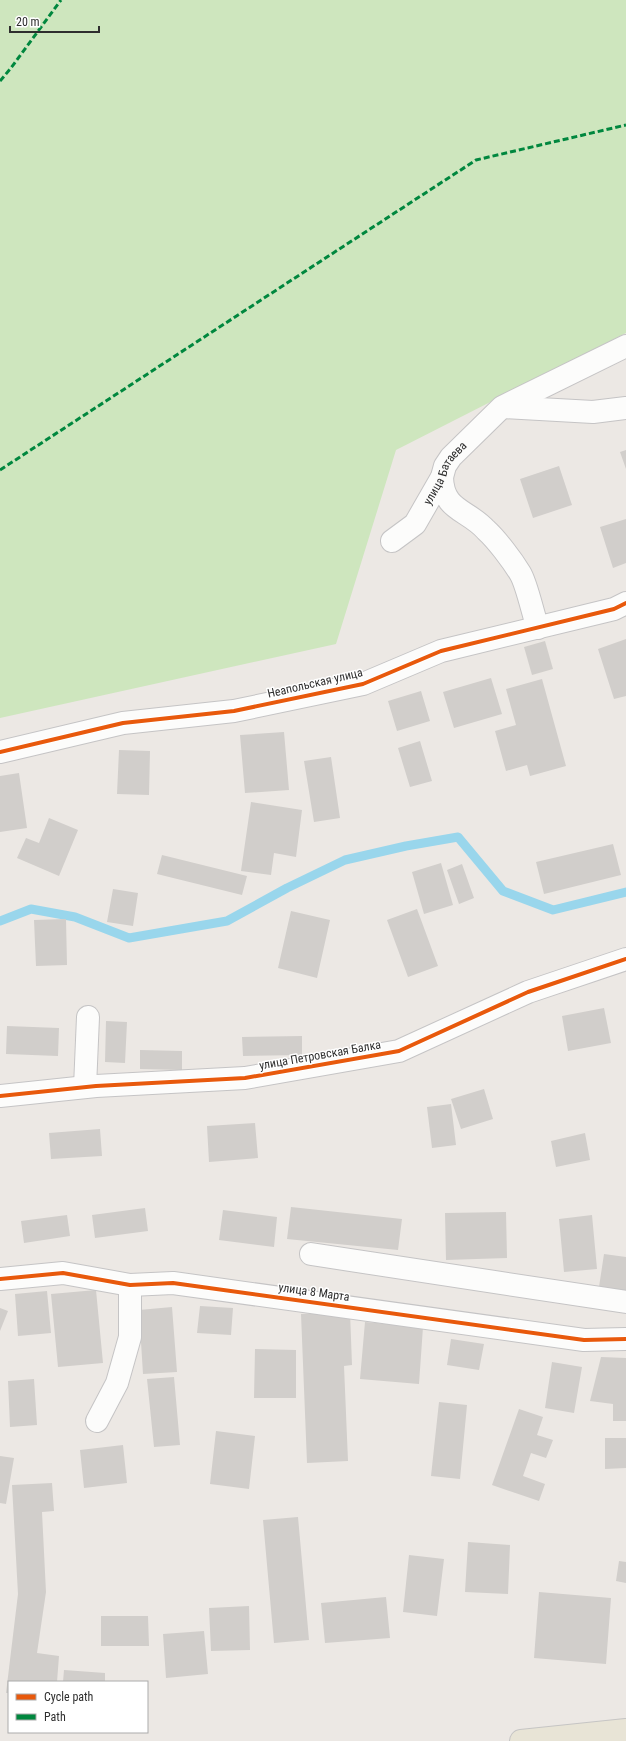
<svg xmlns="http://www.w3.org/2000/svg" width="626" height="1741" viewBox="0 0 626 1741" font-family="'Roboto Condensed',sans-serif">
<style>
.green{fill:#cee6be}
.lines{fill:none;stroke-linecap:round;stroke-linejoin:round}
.stream{stroke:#99d6ec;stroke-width:9}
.building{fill:#d1cecb}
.minor-casing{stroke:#c5c4c5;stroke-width:24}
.major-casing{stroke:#c6c5c4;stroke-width:24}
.minor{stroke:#fcfcfb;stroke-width:22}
.major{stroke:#e8e4d6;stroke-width:22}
.quiet{stroke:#00873e;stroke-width:3;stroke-dasharray:6 3;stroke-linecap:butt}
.cycleway-casing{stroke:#fff;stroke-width:6}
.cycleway{stroke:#e8590c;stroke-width:4}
.labels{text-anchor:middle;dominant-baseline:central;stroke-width:3;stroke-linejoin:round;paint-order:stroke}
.street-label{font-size:12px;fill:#2e2e2e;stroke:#fff}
</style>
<rect width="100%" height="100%" fill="#ece8e4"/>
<!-- green -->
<path class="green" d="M0,0H626V333L396,450L336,644L0,718Z"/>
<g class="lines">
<!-- stream -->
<path class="stream" d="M0,921L31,909L75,917L129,938L227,921L287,888L345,860L406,846L458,837L503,891L553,910L626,892"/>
</g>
<!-- building -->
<path class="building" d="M626,450V469L620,452Z
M559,466L572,505L533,518L520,479Z
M626,519V563L613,568L600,527Z
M626,639V696L614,699L598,649Z
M545,641L553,669L532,675L524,647Z
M491,678L502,714L454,728L443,692Z
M542,679L566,766L530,776L527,765L506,771L495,731L516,725L506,689Z
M421,691L430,721L397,731L388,701Z
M284,732L289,790L245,793L240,735Z
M420,741L432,781L410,787L398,748Z
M119,750L150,751L149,795L117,794Z
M331,757L340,818L314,822L304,761Z
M19,773L27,828L0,832V776Z
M251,802L302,810L296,857L274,853L271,875L241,871Z
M49,818L78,830L59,876L17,858L26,838L39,843Z
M613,844L621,875L544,894L536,862Z
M162,855L247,876L242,895L157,874Z
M441,863L453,905L424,914L412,872Z
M462,864L474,898L459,904L447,870Z
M113,889L138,893L133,926L107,922Z
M417,909L438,966L408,977L387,920Z
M291,911L330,920L317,978L278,968Z
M66,919L67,965L36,966L34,920Z
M604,1008L611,1043L568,1051L562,1016Z
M106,1021L127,1022L125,1063L105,1062Z
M7,1026L59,1028L58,1056L6,1054Z
M302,1036V1055L243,1056L242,1037Z
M140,1050L182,1051V1070L140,1069Z
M484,1089L493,1119L461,1129L451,1099Z
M451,1104L456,1145L432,1148L427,1107Z
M255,1123L258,1158L209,1162L207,1126Z
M100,1129L102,1156L51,1159L49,1133Z
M585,1133L590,1160L556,1167L551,1141Z
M291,1207L402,1219L398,1250L287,1239Z
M145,1208L148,1231L95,1238L92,1215Z
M223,1210L277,1217L274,1247L219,1240Z
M506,1212L507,1258L446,1260L445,1213Z
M67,1215L70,1236L24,1243L21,1221Z
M592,1215L597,1269L564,1272L559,1219Z
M604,1254L626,1257V1291L599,1287Z
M96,1290L103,1363L58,1367L51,1294Z
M47,1291L51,1333L18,1336L15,1294Z
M200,1306L233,1308L231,1335L197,1333Z
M172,1307L177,1372L143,1374L139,1310Z
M0,1308L8,1311L0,1331Z
M350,1312L352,1365L344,1366L348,1461L307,1463L301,1314Z
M365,1322L423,1327L419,1384L360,1379Z
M451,1339L484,1344L479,1370L447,1365Z
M255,1349L296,1350V1398H254Z
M601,1357L626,1358V1421H613V1404L590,1401Z
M552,1362L582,1367L574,1413L545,1408Z
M174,1377L180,1445L154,1447L147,1379Z
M34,1379L37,1425L10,1427L8,1381Z
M439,1402L467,1405L460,1479L431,1476Z
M519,1409L543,1417L537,1435L553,1440L546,1458L531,1453L523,1476L545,1484L539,1501L492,1485Z
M216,1431L255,1436L249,1489L210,1484Z
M605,1438H626V1468L605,1469Z
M123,1445L127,1483L84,1488L80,1450Z
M0,1456L14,1458L6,1504L0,1503Z
M52,1483L54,1511L42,1512L46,1592L37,1653L59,1656L57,1682H9V1693H6L18,1594L12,1485Z
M298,1517L309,1640L274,1643L263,1520Z
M468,1542L510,1545L508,1594L465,1592Z
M409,1555L444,1559L437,1616L403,1612Z
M619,1561L626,1562V1583L616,1581Z
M539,1592L611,1598L606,1664L534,1658Z
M386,1597L390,1638L325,1643L321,1603Z
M249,1606L250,1650L211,1651L209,1608Z
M101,1616H148L149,1646H101Z
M204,1631L208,1674L166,1678L163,1634Z
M64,1670L105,1673V1682H63Z"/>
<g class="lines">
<defs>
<g id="minor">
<path d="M503,407L593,412L626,408"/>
<path d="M442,477C443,511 467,509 486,530C497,540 512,560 520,573C527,584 533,615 538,628"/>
<path id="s1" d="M392,541L415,524L442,477L445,466L451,457L502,407L626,346"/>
<path d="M0,752L123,723L234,711L363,684L441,651L614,609L626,603"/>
<path d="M85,1087L88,1017"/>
<path d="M0,1096L96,1086L245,1078L399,1051L528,992L626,959"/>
<path d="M311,1254L626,1302"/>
<path d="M0,1279L63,1273L130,1285L173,1283L584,1340L626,1339"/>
<path d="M97,1421L117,1383L130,1337V1285"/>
</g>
<path id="major" d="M521,1741L626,1730"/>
</defs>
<!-- minor casing -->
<use href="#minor" class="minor-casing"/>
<!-- major casing -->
<use href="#major" class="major-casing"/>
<!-- minor -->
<use href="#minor" class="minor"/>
<!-- major -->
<use href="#major" class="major"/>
<!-- quiet -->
<path class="quiet" d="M0,81L11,68L61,0
M0,470L476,160L626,125"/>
<defs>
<path id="cycleway" d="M0,752L123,723L234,711L363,684L441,651L614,609L626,603
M0,1096L96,1086L245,1078L399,1051L528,992L626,959
M0,1279L63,1273L130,1285L173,1283L584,1340L626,1339"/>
</defs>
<!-- cycleway casing -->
<use href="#cycleway" class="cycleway-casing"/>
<!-- cycleway -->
<use href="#cycleway" class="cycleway"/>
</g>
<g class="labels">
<!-- street labels -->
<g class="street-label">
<text stroke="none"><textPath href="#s1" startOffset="88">улица Батаева</textPath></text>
<text transform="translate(315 683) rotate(-13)">Неапольская улица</text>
<text transform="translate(320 1055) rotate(-10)">улица Петровская Балка</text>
<text transform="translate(314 1292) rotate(8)">улица 8 Марта</text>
</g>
</g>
<!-- legend -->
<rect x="8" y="1681" width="140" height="52" fill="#ffffff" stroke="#ababab"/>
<rect x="16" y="1694" width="20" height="6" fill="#e8590c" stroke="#ababab"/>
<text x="44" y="1701" font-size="12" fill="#2e2e2e">Cycle path</text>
<rect x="16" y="1714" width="20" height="6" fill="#00873e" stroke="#ababab"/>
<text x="44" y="1721" font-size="12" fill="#2e2e2e">Path</text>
<!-- scale -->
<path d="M10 26v6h89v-6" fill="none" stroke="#2e2e2e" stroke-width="2"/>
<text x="16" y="26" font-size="12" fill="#2e2e2e" stroke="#ffffff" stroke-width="3" paint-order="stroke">20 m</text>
</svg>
